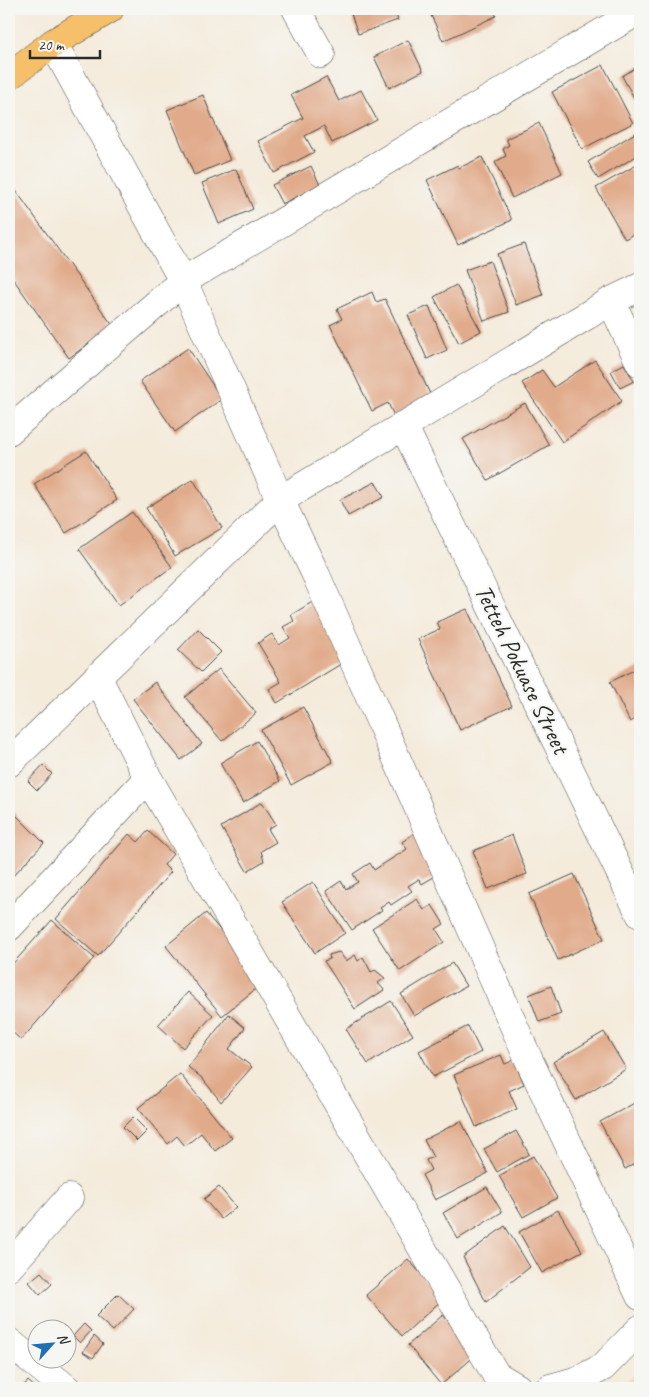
<svg xmlns="http://www.w3.org/2000/svg" width="649" height="1397" viewBox="0 0 649 1397" font-family="Caveat,sans-serif">
<style>
.built{fill:#f0d5bc}
.building{fill:#e1ab8b}
.lines{fill:none;stroke-linecap:round;stroke-linejoin:round}
.minor-casing{stroke:#494845;stroke-width:29}
.major-casing{stroke:#494845;stroke-width:29}
.minor{stroke:#fff;stroke-width:28}
.major{stroke:#f6c06b;stroke-width:28}
.labels{text-anchor:middle;dominant-baseline:central;stroke-width:4;stroke-linejoin:round;paint-order:stroke}
.street-label{font-size:25px;fill:#2b2b2b;stroke:#f6f6f2}
</style>
<rect width="100%" height="100%" fill="#f6f6f2"/>
<filter id="ink" filterUnits="userSpaceOnUse"><feTurbulence type="fractalNoise" baseFrequency=".02" numOctaves="2"/><feDisplacementMap in="SourceGraphic" scale="10" xChannelSelector="R" yChannelSelector="G"/><feConvolveMatrix kernelMatrix="1 2 1 2 8 2 1 2 1" color-interpolation-filters="sRGB"/></filter>
<filter id="wash" filterUnits="userSpaceOnUse"><feTurbulence type="fractalNoise" baseFrequency=".0096" numOctaves="4" result="noise"/><feDisplacementMap in="SourceGraphic" scale="20" xChannelSelector="R" yChannelSelector="G"/><feGaussianBlur stdDeviation="1.12" result="paint"/><feColorMatrix in="noise" values="0 0 0 0 0 0 0 0 0 0 0 0 0 0 0 0 0 1.4 0 .05"/><feComposite in="paint" operator="in"/></filter>
<g filter="url(#wash)">
<rect width="100%" height="100%" fill="#f4ebdb"/>
<!-- built -->
<path class="built" d="M640,1371V1388H617Z"/>
<g id="blocks">
<!-- building -->
<path class="building" d="M365,9H394L398,20L358,34L351,14Z
M428,9H493L496,16L443,41Z
M408,40L423,71L389,88L374,57Z
M603,65L633,123L582,149L552,92Z
M640,65V109L622,76Z
M326,77L339,101L361,90L377,120L332,143L324,126L305,136L314,152L274,173L258,141L303,118L291,95Z
M203,95L230,160L194,175L167,110Z
M539,123L562,173L512,198L495,162L506,156L503,149L509,145L506,139Z
M635,133L640,142V154L598,179L588,162Z
M482,157L512,220L458,245L427,180L458,165L459,168Z
M640,163V230L625,239L596,188Z
M311,166L320,185L282,204L272,185Z
M236,169L253,209L219,224L202,183Z
M9,181L113,326L69,358L9,273Z
M524,244L543,295L516,305L497,254Z
M490,261L509,312L484,321L465,270Z
M456,285L481,331L459,343L434,297Z
M372,292L376,302L385,299L432,398L394,416L388,403L372,411L330,325L342,319L337,309Z
M429,306L447,350L427,359L408,315Z
M188,348L222,399L175,432L140,381Z
M595,360L622,401L562,442L522,383L542,370L554,387Z
M624,364L634,381L620,388L611,371Z
M525,403L549,445L488,480L463,439Z
M86,451L117,500L66,533L34,484Z
M193,479L222,528L175,556L146,508Z
M375,482L384,497L348,516L340,500Z
M132,512L172,567L119,605L79,549Z
M314,601L349,659L277,703L269,689L281,682L258,643L272,634L279,645L290,638L283,627L294,621L291,615Z
M467,609L512,706L460,730L418,639L440,629L437,622Z
M198,629L221,652L201,672L178,650Z
M640,667V717L630,722L610,682Z
M219,669L256,713L222,741L185,697Z
M155,682L202,744L181,760L133,699Z
M303,707L333,762L291,785L261,730Z
M257,741L280,781L243,803L220,763Z
M43,765L52,774L37,790L28,781Z
M262,802L276,824L268,829L276,842L261,851L264,861L247,871L221,827Z
M9,808L44,843L9,880Z
M148,831L173,854L164,865L171,872L98,956L56,919L129,834L138,842Z
M416,832L442,872L422,884L419,879L408,886L412,891L391,905L389,902L380,908L382,910L352,930L326,891L341,881L346,889L358,882L353,874L370,863L374,870L407,849L402,842Z
M512,835L527,874L488,889L473,851Z
M574,874L604,939L558,960L529,894Z
M313,882L345,933L315,953L282,902Z
M417,899L424,910L432,905L444,924L436,929L444,942L400,971L372,928Z
M206,913L263,983L222,1016L166,946Z
M52,920L94,958L21,1040L9,1029V968Z
M339,952L346,961L355,955L358,961L363,957L371,972L375,970L385,978L378,983L384,990L355,1009L324,961L330,959L329,955Z
M452,963L466,986L414,1016L401,994Z
M551,986L561,1014L539,1022L529,995Z
M188,992L213,1015L183,1048L158,1025Z
M391,1001L413,1035L368,1064L346,1029Z
M229,1014L245,1028L229,1049L252,1067L221,1102L202,1078L188,1067Z
M468,1026L481,1052L433,1077L419,1051Z
M604,1032L626,1069L576,1100L553,1062Z
M501,1055L505,1064L514,1060L524,1084L509,1091L517,1109L476,1127L454,1075Z
M180,1074L232,1138L215,1151L201,1133L185,1146L177,1136L168,1144L138,1108Z
M640,1100V1161L625,1169L600,1122Z
M133,1117L147,1131L137,1141L123,1127Z
M461,1121L488,1173L435,1200L422,1175L431,1170L426,1160L433,1157L424,1140Z
M516,1131L529,1154L497,1172L484,1149Z
M533,1156L557,1198L523,1217L499,1176Z
M219,1187L236,1207L221,1219L204,1199Z
M487,1187L502,1212L458,1239L443,1213Z
M558,1210L582,1251L542,1273L519,1232Z
M505,1226L530,1267L486,1302L463,1257Z
M408,1259L443,1299L402,1336L366,1295Z
M41,1272L52,1284L40,1295L29,1282Z
M118,1294L134,1309L113,1331L96,1316Z
M443,1315L476,1355L441,1385L408,1345Z
M84,1324L91,1331L80,1343L73,1336Z
M94,1336L103,1344L93,1358L83,1352Z
M28,1381L36,1388H22Z"/>
</g>
</g>
<g filter="url(#ink)">
<use href="#blocks" fill-opacity="0" stroke="#494845" stroke-width="1"/>
<g class="lines">
<defs>
<path id="minor" d="M296,9L321,54
M53,43L183,281L280,500L316,575L528,1058L640,1296
M611,301L640,363
M403,425L640,914
M9,431L183,281L640,10
M98,678L148,778L496,1375L518,1388
M9,763L280,500L611,301L640,287
M9,927L148,778
M9,1267L69,1198
M9,1342L66,1388
M550,1388L579,1380L603,1367L640,1329"/>
<path id="major" d="M9,76L53,43L110,9"/>
</defs>
<!-- minor casing -->
<use href="#minor" class="minor-casing"/>
<!-- major casing -->
<use href="#major" class="major-casing"/>
<!-- minor -->
<use href="#minor" class="minor"/>
<!-- major -->
<use href="#major" class="major"/>
</g>
</g>
<g class="labels">
<!-- street labels -->
<g class="street-label">
<text transform="translate(522 669) rotate(64)">Tetteh Pokuase Street</text>
</g>
</g>
<!-- margin -->
<rect width="649" height="1397" fill="none" stroke="#f6f6f2" stroke-width="30"/>
<!-- north arrow -->
<g transform="translate(52 1344) rotate(63)"><circle r="24" fill="#f6f6f2" stroke="#a5a5a2"/>
<path d="M0-4L9 19L0 12L-9 19Z" fill="#1f6fb2"/>
<text y="-8" font-size="14" font-weight="bold" text-anchor="middle" fill="#2b2b2b">N</text>
</g>
<!-- scale -->
<path d="M30 50v8h70v-8" fill="none" stroke="#2b2b2b" stroke-width="2.5"/>
<text x="38" y="50" font-size="15" fill="#2b2b2b" stroke="#f6f6f2" stroke-width="4" paint-order="stroke">20 m</text>
</svg>
